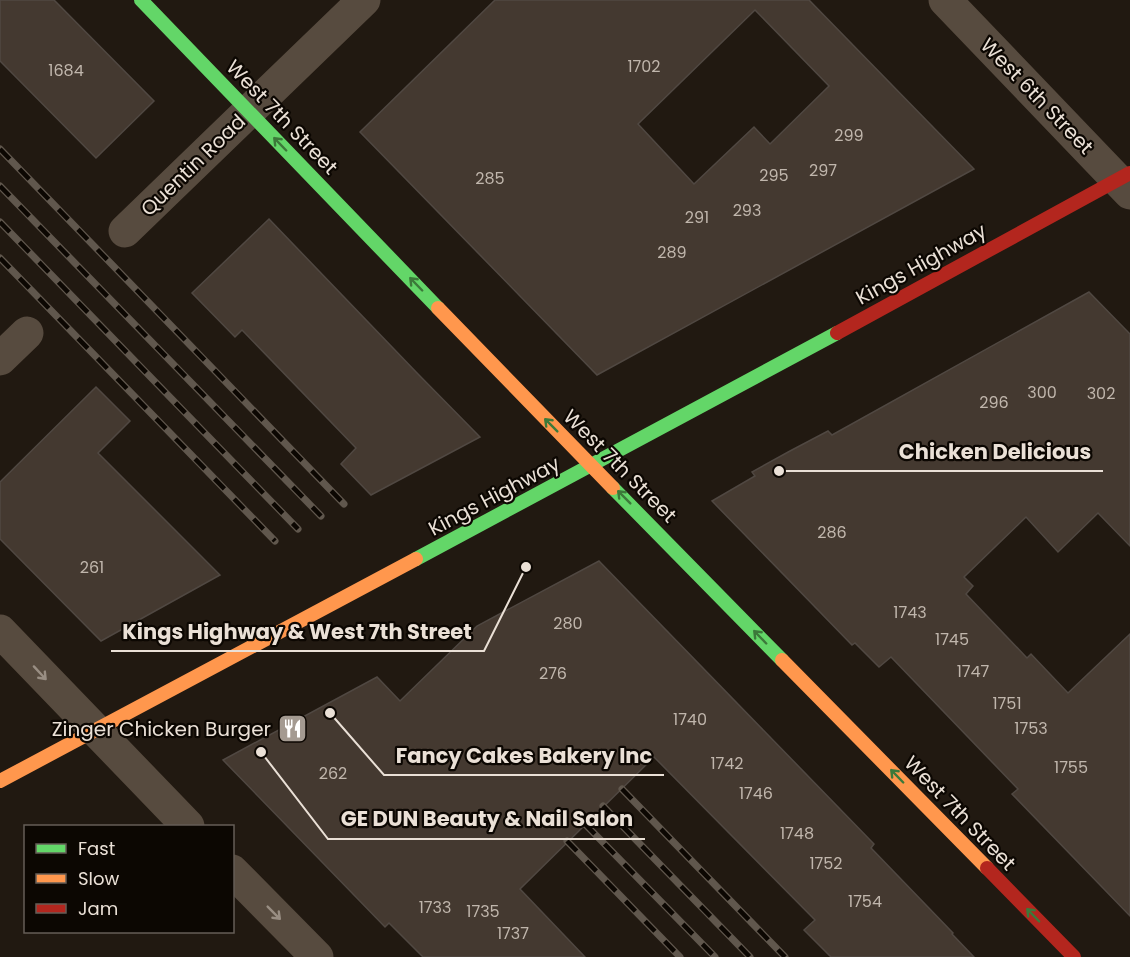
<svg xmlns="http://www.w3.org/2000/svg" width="1130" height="957" viewBox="0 0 1130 957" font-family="Poppins,sans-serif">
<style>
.building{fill:#443930;stroke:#504842;stroke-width:1.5;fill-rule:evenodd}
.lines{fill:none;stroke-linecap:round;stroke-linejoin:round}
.street{stroke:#574b3f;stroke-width:33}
.fast{stroke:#63d668;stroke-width:14}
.slow{stroke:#ff974d;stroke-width:14}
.jam{stroke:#b3261e;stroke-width:14}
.rail-casing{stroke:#60574d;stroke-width:7}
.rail{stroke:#0c0702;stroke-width:4.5;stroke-dasharray:14;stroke-linecap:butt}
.oneway{stroke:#3c793a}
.oneway2{stroke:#998e83}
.labels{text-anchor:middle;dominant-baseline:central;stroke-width:4.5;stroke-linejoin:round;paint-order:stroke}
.number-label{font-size:16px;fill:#c0b6ac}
.street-label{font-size:20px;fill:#eae0d6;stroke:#0c0702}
.poi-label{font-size:20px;fill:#eae0d6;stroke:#0c0702;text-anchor:end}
.leader{fill:none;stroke:#eae0d6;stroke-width:2}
.callout-dot{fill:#eae0d6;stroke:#0c0702;stroke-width:2}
.callout-label{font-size:21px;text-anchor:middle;font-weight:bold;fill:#eae0d6;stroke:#0c0702;stroke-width:4.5;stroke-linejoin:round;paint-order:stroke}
</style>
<rect width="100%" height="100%" fill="#211911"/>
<!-- building -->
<path class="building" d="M0,0H54L154,101L96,158L0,61Z
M495,0H809L974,169L597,375L360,132ZM755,10L829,86L770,144L754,127L694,184L638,124Z
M269,219L418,374L480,437L371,495L341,464L356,448L242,330L235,337L192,293Z
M1089,292L1130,334V546L1098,513L1058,552L1026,517L964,577L973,586L966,594L1027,658L1031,654L1068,693L1130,634V916L1012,794L1018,789L891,657L879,667L855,643L852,645L712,501L755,476L752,472L790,451L828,431L832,435Z
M96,387L130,421L98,453L220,575L101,641L0,539V482Z
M599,561L874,844L871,848L953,933L952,934L974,957H831L804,930L815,920L654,757L520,889L585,957H423L389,923L385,927L223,760L377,677L400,701L477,626Z"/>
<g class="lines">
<!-- street -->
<path class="street" d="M945,0L1130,193
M125,231L364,0
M0,359L27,333
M0,631L188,826
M232,871L317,957"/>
<!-- fast -->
<path class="fast" d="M141,0L438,308
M613,488L782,660
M416,559L837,333"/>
<!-- slow -->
<path class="slow" d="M438,308L613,488
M782,660L987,868
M0,781L416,559"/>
<!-- jam -->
<path class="jam" d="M837,333L1130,173
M987,868L1074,957"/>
<defs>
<path id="rail" d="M0,149L344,504
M0,186L321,516
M0,222L298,529
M0,258L275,541
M622,789L785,957
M603,806L750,957
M585,824L715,957
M567,841L680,957"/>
</defs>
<!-- rail casing -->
<use href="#rail" class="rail-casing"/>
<!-- rail -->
<use href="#rail" class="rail"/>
</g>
<!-- one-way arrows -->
<defs><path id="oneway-shaft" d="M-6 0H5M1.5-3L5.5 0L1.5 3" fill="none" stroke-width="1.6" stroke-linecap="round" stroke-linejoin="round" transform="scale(1.5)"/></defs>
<g class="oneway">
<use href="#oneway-shaft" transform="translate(280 144) rotate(-134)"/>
<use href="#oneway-shaft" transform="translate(416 284) rotate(-134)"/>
<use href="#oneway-shaft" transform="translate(551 425) rotate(-135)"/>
<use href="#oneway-shaft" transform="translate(624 497) rotate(-135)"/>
<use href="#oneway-shaft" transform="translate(760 637) rotate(-134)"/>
<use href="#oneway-shaft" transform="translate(897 776) rotate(-134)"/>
<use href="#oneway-shaft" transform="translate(1033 915) rotate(-134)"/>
</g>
<g class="oneway2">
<use href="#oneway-shaft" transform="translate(40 673) rotate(47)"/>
<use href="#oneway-shaft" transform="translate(274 913) rotate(45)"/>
</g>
<!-- icons -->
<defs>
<symbol id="restaurant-square" viewBox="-11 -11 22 22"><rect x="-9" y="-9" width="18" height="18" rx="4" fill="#a49a91" stroke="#0c0702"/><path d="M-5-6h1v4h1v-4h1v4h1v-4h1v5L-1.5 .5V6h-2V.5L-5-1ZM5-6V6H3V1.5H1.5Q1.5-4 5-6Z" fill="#fff"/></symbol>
</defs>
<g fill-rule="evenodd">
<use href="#restaurant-square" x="276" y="712" width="33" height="33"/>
</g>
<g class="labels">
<!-- number labels -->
<g class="number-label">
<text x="644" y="66">1702</text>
<text x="66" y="70">1684</text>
<text x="849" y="135">299</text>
<text x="823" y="170">297</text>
<text x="774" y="175">295</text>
<text x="490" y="178">285</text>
<text x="747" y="210">293</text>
<text x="697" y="217">291</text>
<text x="672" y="252">289</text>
<text x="1042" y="392">300</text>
<text x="1101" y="393">302</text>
<text x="994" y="402">296</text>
<text x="832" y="532">286</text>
<text x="92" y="567">261</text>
<text x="910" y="612">1743</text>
<text x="568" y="623">280</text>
<text x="952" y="639">1745</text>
<text x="973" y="671">1747</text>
<text x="553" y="673">276</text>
<text x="1007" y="703">1751</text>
<text x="690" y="719">1740</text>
<text x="1031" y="728">1753</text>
<text x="727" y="763">1742</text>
<text x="1071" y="767">1755</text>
<text x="333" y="773">262</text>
<text x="756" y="793">1746</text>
<text x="797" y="833">1748</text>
<text x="826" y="863">1752</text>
<text x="865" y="901">1754</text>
<text x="435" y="907">1733</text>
<text x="483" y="911">1735</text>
<text x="513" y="933">1737</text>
</g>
<!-- street labels -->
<g class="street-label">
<text transform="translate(1037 96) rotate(46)">West 6th Street</text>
<text transform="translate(282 117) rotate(46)">West 7th Street</text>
<text transform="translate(193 165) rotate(-44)">Quentin Road</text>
<text transform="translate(921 264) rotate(-29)">Kings Highway</text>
<text transform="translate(620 466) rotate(45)">West 7th Street</text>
<text transform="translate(494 496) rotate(-28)">Kings Highway</text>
<text transform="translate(960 813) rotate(46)">West 7th Street</text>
</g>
<!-- poi labels -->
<g class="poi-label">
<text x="271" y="729">Zinger Chicken Burger</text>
</g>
</g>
<!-- callouts -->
<path class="leader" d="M779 471L887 471H1103M526 567L484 651H111M330 713L384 775H664M261 752L328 839H645"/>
<g class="callout-dot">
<circle cx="779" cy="471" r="6"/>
<circle cx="526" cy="567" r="6"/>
<circle cx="330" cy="713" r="6"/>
<circle cx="261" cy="752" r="6"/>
</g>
<g class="callout-label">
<text x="995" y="459">Chicken Delicious</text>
<text x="297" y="639">Kings Highway &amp; West 7th Street</text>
<text x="524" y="763">Fancy Cakes Bakery Inc</text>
<text x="487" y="826">GE DUN Beauty &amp; Nail Salon</text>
</g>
<!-- legend -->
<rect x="24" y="825" width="210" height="108" fill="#0c0702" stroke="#655e57" stroke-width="1.5"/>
<rect x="36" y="844" width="30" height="9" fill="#63d668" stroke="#655e57" stroke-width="1.5"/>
<text x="78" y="855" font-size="18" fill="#eae0d6">Fast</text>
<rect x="36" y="874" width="30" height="9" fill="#ff974d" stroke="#655e57" stroke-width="1.5"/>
<text x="78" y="885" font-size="18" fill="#eae0d6">Slow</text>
<rect x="36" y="904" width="30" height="9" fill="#b3261e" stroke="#655e57" stroke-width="1.5"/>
<text x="78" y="915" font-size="18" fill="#eae0d6">Jam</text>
</svg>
